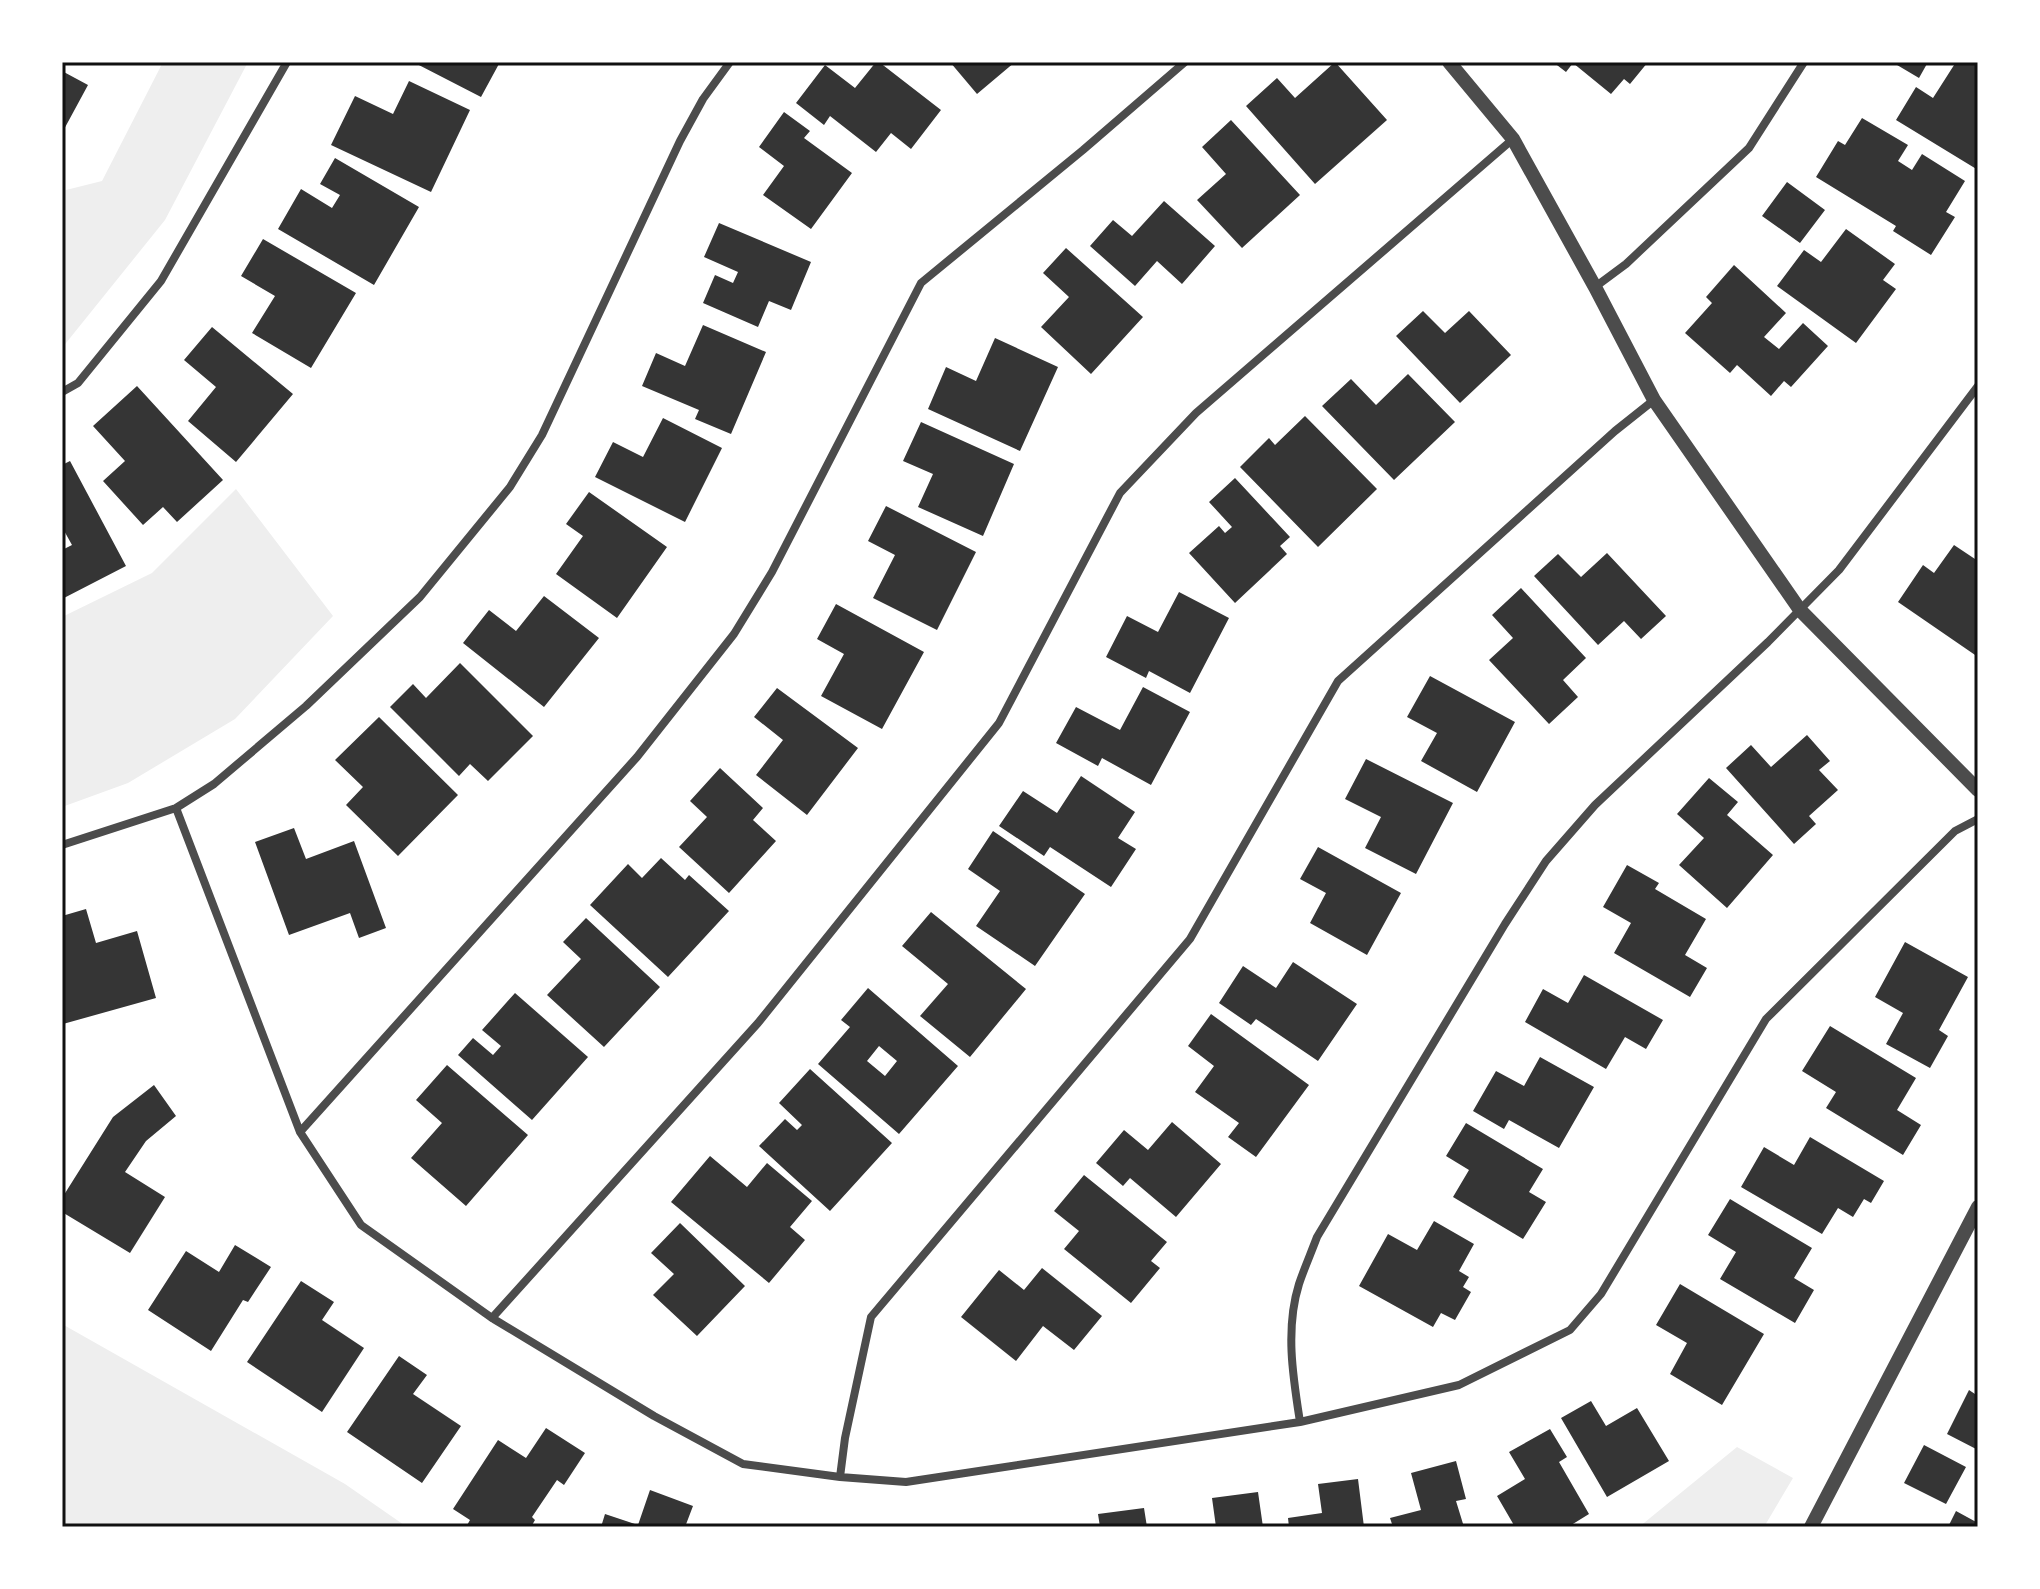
<svg xmlns="http://www.w3.org/2000/svg" width="2040" height="1589" viewBox="0 0 2040 1589" font-family="'Public Sans',sans-serif">
<style>
.green{fill:#eee}
.building{fill:#353535;fill-rule:evenodd}
.lines{fill:none;stroke-linecap:round;stroke-linejoin:round}
.minor{stroke:#4c4c4c;stroke-width:8}
.tertiary{stroke:#4c4c4c;stroke-width:14}
.neatline{fill:none;stroke:#111;stroke-width:3}
</style>
<rect width="100%" height="100%" fill="#fff"/>
<!-- green -->
<path class="green" d="M163,62H248L165,220L62,348V191L102,181Z
M236,489L333,616L235,719L128,783L62,807V617L152,573Z
M62,1324L345,1484L407,1527H62Z
M1737,1447L1793,1478L1764,1527H1639Z"/>
<!-- building -->
<path class="building" d="M413,62H500L481,97Z
M876,62H879L941,110L911,149L891,133L876,152L830,116L824,125L796,103L825,65L855,88Z
M950,62H1015L977,94Z
M1335,62L1387,120L1315,184L1246,106L1277,78L1295,98Z
M1553,62H1648L1630,84L1624,79L1611,94L1573,63L1566,72Z
M1892,62H1928L1919,78Z
M1956,62L1978,63V170L1896,120L1916,87L1933,98Z
M62,71L88,85L62,133Z
M409,81L470,110L431,192L331,145L355,96L393,114Z
M784,112L810,131L804,138L852,173L811,229L763,195L784,166L759,147Z
M1862,118L1908,145L1898,161L1912,170L1922,154L1965,181L1946,212L1955,217L1931,255L1893,231L1896,226L1816,177L1838,141L1845,145Z
M1231,120L1300,195L1242,248L1197,200L1226,174L1202,147Z
M335,158L419,207L374,285L278,229L301,189L332,208L340,195L320,184Z
M1787,182L1825,210L1800,243L1762,216Z
M1164,201L1215,246L1182,284L1157,261L1135,286L1090,246L1113,220L1132,236Z
M719,223L811,262L791,310L769,301L758,327L703,303L715,275L733,283L738,272L704,257Z
M1846,229L1895,264L1883,280L1896,289L1856,343L1777,286L1804,250L1821,262Z
M263,239L356,293L311,368L252,333L275,296L241,276Z
M1066,248L1143,317L1091,374L1041,327L1069,297L1043,273Z
M1734,265L1786,313L1764,337L1779,349L1803,323L1828,346L1791,387L1784,381L1771,396L1737,365L1730,373L1685,333L1712,303L1706,297Z
M1423,311L1445,333L1469,311L1511,355L1460,403L1396,336Z
M703,325L766,352L731,434L695,419L699,410L642,386L656,353L685,366Z
M212,327L293,394L236,462L188,421L216,387L184,360Z
M995,338L1058,367L1020,451L928,409L946,367L976,381Z
M1408,374L1455,422L1394,480L1322,406L1351,379L1376,405Z
M137,386L223,480L177,522L163,507L143,525L103,481L125,461L93,426Z
M1305,416L1377,489L1318,547L1240,467L1269,438L1275,445Z
M663,418L722,448L685,522L595,477L613,442L643,457Z
M921,422L1014,464L983,536L918,507L933,474L903,461Z
M70,461L126,566L62,599V550L72,545L62,527V465Z
M1235,478L1290,537L1280,546L1287,554L1235,603L1189,553L1219,526L1225,533L1232,527L1209,502Z
M589,492L667,547L617,618L556,574L583,536L566,524Z
M886,506L976,552L937,630L873,598L895,555L868,541Z
M1954,545L1978,561V657L1898,602L1923,565L1934,573Z
M1607,553L1666,616L1641,639L1624,621L1598,645L1534,576L1558,554L1581,577Z
M1521,588L1586,658L1563,680L1578,697L1549,724L1489,660L1513,638L1492,615Z
M1179,592L1229,618L1190,693L1149,671L1146,678L1106,657L1127,616L1158,632Z
M544,596L599,638L544,707L463,643L489,610L516,631Z
M836,604L924,652L882,729L821,696L844,654L817,639Z
M460,663L533,736L488,781L470,764L459,776L390,707L413,684L426,698Z
M1430,676L1515,722L1477,792L1421,761L1437,733L1407,717Z
M1143,687L1190,712L1151,785L1102,758L1098,766L1056,743L1076,707L1120,730Z
M777,688L858,748L807,815L756,775L783,740L754,717Z
M379,717L458,795L398,856L346,805L363,787L335,760Z
M1807,735L1830,761L1819,770L1838,790L1809,816L1816,824L1794,844L1726,768L1751,745L1771,767Z
M1366,759L1453,803L1416,874L1365,848L1381,817L1345,799Z
M720,768L763,808L753,820L776,841L729,893L679,847L707,817L690,801Z
M1081,776L1135,812L1118,838L1136,849L1111,887L1050,847L1044,856L999,826L1023,791L1057,813Z
M1709,778L1738,802L1727,815L1773,855L1727,908L1679,865L1704,838L1677,814Z
M294,828L306,859L354,841L386,928L359,938L350,913L289,935L255,842Z
M993,831L1085,894L1035,966L976,926L1000,891L968,869Z
M1318,847L1401,893L1367,955L1310,923L1326,893L1300,879Z
M661,858L685,880L689,875L729,911L668,977L590,905L628,864L642,878Z
M1627,865L1659,883L1655,889L1706,919L1685,955L1707,968L1690,997L1614,953L1631,923L1603,907Z
M86,909L96,943L137,931L156,998L63,1024L62,916Z
M931,912L1026,989L970,1057L920,1016L948,984L902,946Z
M586,918L660,987L604,1047L547,995L581,959L563,942Z
M1905,942L1968,977L1939,1030L1948,1036L1930,1068L1886,1044L1903,1013L1875,997Z
M1293,962L1357,1004L1318,1061L1256,1019L1251,1025L1219,1003L1243,966L1276,988Z
M1584,975L1663,1020L1646,1049L1625,1037L1606,1069L1525,1022L1543,989L1568,1003Z
M868,988L958,1066L899,1134L818,1064L850,1027L841,1020ZM879,1046L897,1061L885,1076L867,1061Z
M515,993L588,1057L532,1120L458,1055L473,1038L493,1055L501,1046L482,1030Z
M1211,1014L1309,1085L1256,1157L1228,1137L1239,1123L1195,1092L1214,1066L1188,1046Z
M1830,1026L1916,1078L1897,1110L1921,1125L1903,1155L1826,1108L1836,1092L1802,1071Z
M1540,1057L1594,1087L1559,1148L1509,1120L1504,1129L1473,1111L1496,1071L1524,1086Z
M447,1065L528,1135L466,1206L411,1158L442,1123L416,1100Z
M810,1069L892,1143L830,1211L759,1146L785,1119L797,1130L802,1125L779,1103Z
M154,1085L176,1116L146,1141L125,1172L165,1197L130,1253L62,1212V1198L113,1117Z
M1172,1122L1221,1164L1176,1217L1130,1178L1123,1186L1096,1163L1124,1130L1148,1150Z
M1466,1123L1543,1169L1529,1192L1546,1202L1523,1239L1453,1197L1469,1170L1446,1156Z
M1810,1137L1884,1181L1871,1203L1864,1199L1853,1217L1838,1208L1822,1234L1741,1187L1764,1147L1794,1165Z
M710,1156L747,1187L767,1163L812,1201L790,1227L805,1240L769,1283L671,1202Z
M1084,1175L1167,1242L1151,1261L1160,1268L1131,1303L1064,1249L1079,1231L1054,1211Z
M1730,1199L1812,1248L1794,1278L1814,1290L1795,1323L1720,1279L1736,1252L1708,1235Z
M1434,1221L1474,1244L1459,1271L1469,1277L1463,1287L1471,1292L1455,1320L1441,1313L1433,1327L1359,1286L1388,1234L1417,1250Z
M680,1223L745,1286L697,1336L653,1295L674,1274L651,1253Z
M235,1245L271,1267L248,1302L243,1300L211,1351L148,1310L186,1251L219,1272Z
M1042,1268L1102,1316L1074,1350L1043,1326L1016,1361L961,1317L999,1270L1024,1290Z
M301,1281L334,1302L322,1320L364,1348L322,1412L247,1362Z
M1680,1284L1764,1334L1722,1405L1670,1374L1687,1343L1656,1325Z
M399,1356L427,1375L413,1394L461,1426L422,1483L347,1432Z
M1969,1390L1978,1396V1450L1947,1434Z
M1591,1401L1606,1426L1637,1408L1669,1461L1607,1497L1561,1418Z
M546,1428L585,1453L564,1485L557,1480L532,1517L535,1520L531,1527H466L470,1520L453,1509L498,1440L526,1458Z
M1550,1429L1567,1457L1559,1462L1589,1514L1568,1527H1515L1497,1496L1525,1479L1509,1452Z
M1924,1445L1966,1467L1946,1504L1904,1483Z
M1456,1461L1466,1499L1456,1501L1464,1527H1393L1390,1518L1421,1510L1411,1473Z
M1358,1479L1364,1527H1289L1288,1518L1322,1513L1318,1484Z
M650,1490L693,1506L685,1527H601L605,1514L638,1525Z
M1258,1492L1263,1527H1216L1212,1498Z
M1144,1508L1147,1527H1100L1098,1514Z
M1956,1511L1978,1523V1527H1948Z"/>
<g class="lines">
<!-- minor -->
<path class="minor" d="M1595,287L1626,264L1749,148L1804,62
M62,392L78,383L161,281L287,62
M176,808L300,1132L361,1225L492,1318L654,1416L743,1464L840,1477L906,1482L1300,1422L1459,1385L1570,1330L1601,1294L1766,1019L1955,831L1978,819
M62,845L176,808L214,784L306,706L420,597L510,487L542,435L680,141L703,99L730,62
M300,1132L637,757L734,634L772,572L921,283L1083,150L1185,62
M492,1318L758,1023L999,723L1120,493L1196,413L1513,139
M1300,1422C1293,1377 1285,1329 1299,1284C1304,1269 1311,1253 1317,1237L1505,924L1546,861L1595,805L1768,642L1839,570L1978,386
M840,1477L845,1438L871,1317L1190,939L1338,681L1615,431L1654,400"/>
<!-- tertiary -->
<path class="tertiary" d="M1449,62L1513,139L1595,287L1654,400L1800,610L1978,790
M1811,1527L1978,1207"/>
</g>
<!-- border -->
<rect width="2040" height="1589" fill="none" stroke="#ffffff" stroke-width="128"/>
<rect x="64" y="64" width="1912" height="1461" class="neatline"/>
</svg>
